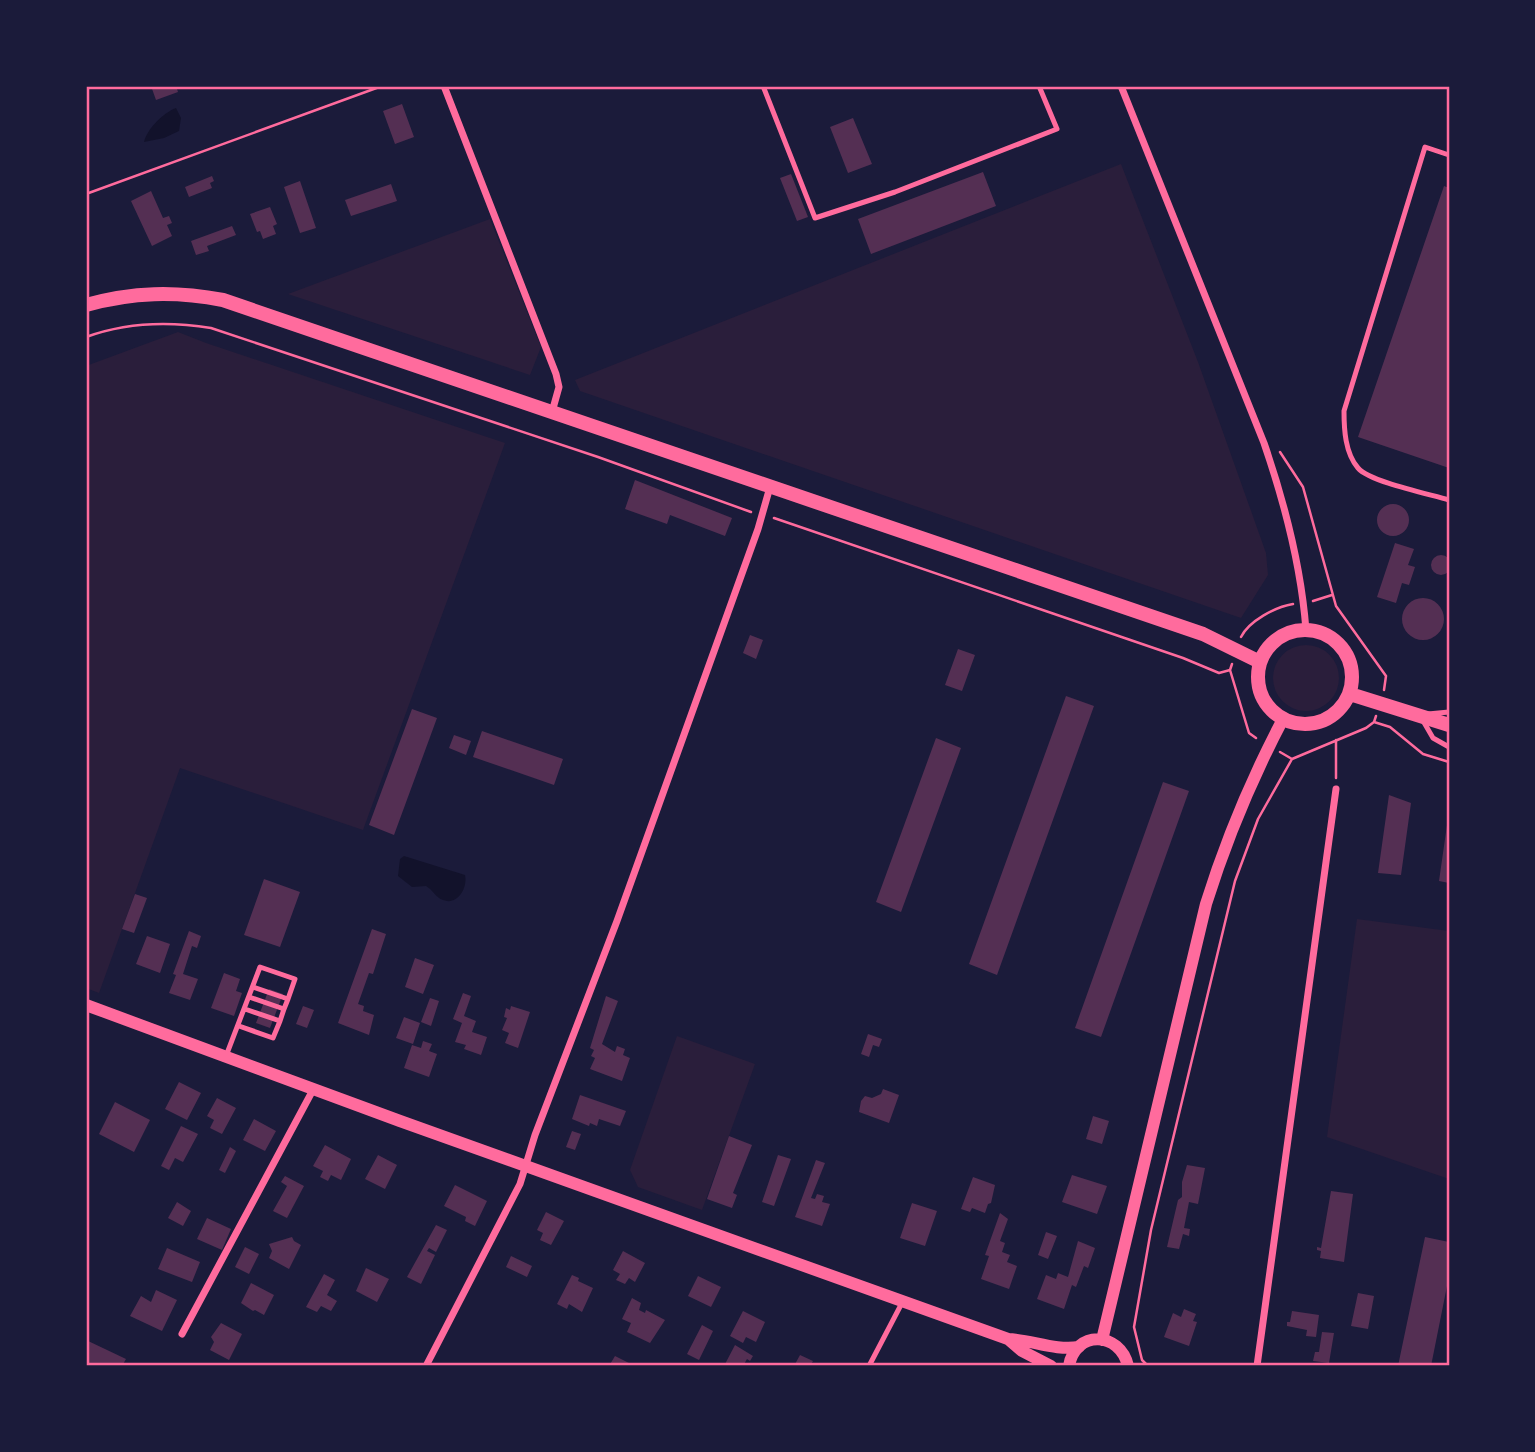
<svg xmlns="http://www.w3.org/2000/svg" width="1535" height="1452" viewBox="0 0 1535 1452" font-family="'Asap Condensed',sans-serif">
<style>
.green{fill:#2a1e3b}
.water{fill:#12122b}
.building{fill:#542f53}
.lines{fill:none;stroke-linecap:round;stroke-linejoin:round}
.path{stroke:#ff6b9d;stroke-width:2.5}
.service{stroke:#ff6b9d;stroke-width:5}
.minor{stroke:#ff6b9d;stroke-width:7}
.tertiary{stroke:#ff6b9d;stroke-width:12}
.secondary{stroke:#ff6b9d;stroke-width:14}
.neatline{fill:none;stroke:#ff6b9d;stroke-width:2.5}
</style>
<rect width="100%" height="100%" fill="#1b1b3a"/>
<!-- green -->
<path class="green" d="M1121,164L1198,362L1266,553L1268,575L1241,618L580,391L575,380Z
M490,219L541,347L530,375L288,294Z
M178,332L206,343L505,443L363,830L180,768L99,993L86,988V366Z
M1273 678a33 33 0 1 1 66 0a33 33 0 1 1-66 0Z
M1357,919L1449,931V1179L1327,1137Z
M677,1036L755,1064L702,1210L638,1187L630,1170Z"/>
<!-- water -->
<path class="water" d="M176,108L181,118L179,131L164,138L144,142C147,129 163,113 176,108Z
M404,856L465,875C468,887 458,906 443,900C436,898 433,890 426,886L412,887L398,876L400,859Z"/>
<!-- building -->
<path class="building" d="M151,86H176L178,92L156,100Z
M402,104L414,137L395,144L383,111Z
M853,118L872,164L848,173L830,127Z
M983,172L996,206L871,254L858,219Z
M791,174L808,217L797,221L780,178Z
M212,176L214,181L210,183L212,188L189,197L185,187Z
M300,181L316,228L300,233L284,187Z
M391,184L397,201L351,216L345,200Z
M1444,186L1449,188V468L1358,437Z
M151,191L163,218L169,216L172,223L167,225L172,236L152,246L131,201Z
M270,207L277,224L273,226L276,234L263,239L260,231L257,232L250,214Z
M232,226L236,235L207,246L209,251L196,255L191,241Z
M635,480L732,518L725,536L670,515L667,524L625,509Z
M1377 520a16 16 0 1 1 32 0a16 16 0 1 1-32 0Z
M1395,543L1414,549L1408,565L1415,567L1409,585L1402,583L1396,603L1377,597Z
M1431 565a10 10 0 1 1 20 0a10 10 0 1 1-20 0Z
M1402 619a21 21 0 1 1 42 0a21 21 0 1 1-42 0Z
M750,635L763,640L756,659L743,653Z
M958,649L975,655L962,691L945,685Z
M1066,696L1094,706L997,975L969,964Z
M412,709L437,718L394,835L369,825Z
M482,731L563,759L554,785L473,757Z
M454,735L471,741L466,755L449,748Z
M936,738L961,748L901,912L876,902Z
M1163,782L1189,791L1101,1037L1075,1028Z
M1389,795L1411,803L1401,875L1378,873Z
M1448,818L1449,819V883L1439,881Z
M264,879L300,892L280,947L244,935Z
M135,894L147,898L134,933L122,929Z
M372,929L386,934L373,974L369,973L358,1004L364,1006L363,1011L374,1015L369,1035L338,1023Z
M189,931L201,936L197,948L192,946L183,974L198,979L190,1000L169,993L176,975L173,974Z
M147,936L170,944L160,973L136,964Z
M415,958L434,965L423,994L405,987Z
M224,973L240,979L236,991L242,993L234,1016L211,1008Z
M269,989L283,994L270,1028L256,1023Z
M463,993L471,996L464,1016L476,1021L472,1032L487,1037L481,1055L464,1049L466,1045L455,1042L462,1023L453,1019Z
M606,996L618,1001L602,1044L615,1052L617,1046L625,1049L623,1055L630,1058L622,1081L590,1069L595,1058L591,1056L594,1050L590,1048Z
M430,998L439,1001L431,1026L421,1022Z
M303,1006L314,1010L307,1028L296,1024Z
M511,1006L530,1012L518,1048L505,1043L509,1033L502,1030L507,1018L504,1017L506,1008L510,1010Z
M404,1017L420,1023L413,1044L396,1038Z
M868,1034L882,1039L879,1047L873,1045L869,1057L861,1054Z
M423,1041L432,1044L429,1051L437,1054L429,1077L404,1068L412,1045L421,1048Z
M179,1082L201,1093L187,1120L165,1109Z
M883,1089L899,1095L889,1123L859,1112L861,1101L865,1096L872,1098L881,1094Z
M580,1095L626,1111L620,1126L599,1119L597,1126L590,1123L589,1126L572,1119Z
M217,1098L236,1108L222,1134L210,1128L214,1120L207,1116Z
M115,1102L150,1120L134,1152L99,1134Z
M1093,1116L1109,1121L1102,1144L1086,1139Z
M254,1119L276,1131L265,1151L243,1140Z
M181,1126L198,1134L183,1162L175,1158L169,1170L161,1166Z
M572,1131L581,1134L575,1150L566,1147Z
M729,1136L752,1145L733,1193L737,1195L732,1208L707,1199Z
M325,1145L351,1159L341,1180L331,1175L328,1181L320,1177L323,1171L313,1166Z
M230,1147L236,1151L225,1173L219,1170Z
M378,1155L397,1165L385,1189L365,1179Z
M778,1155L791,1159L774,1206L762,1202Z
M816,1160L825,1163L811,1198L815,1199L817,1194L824,1196L822,1202L830,1204L822,1226L795,1217Z
M1187,1165L1205,1168L1198,1204L1189,1202L1184,1228L1190,1229L1189,1236L1183,1234L1179,1249L1167,1247L1178,1200L1182,1197V1182Z
M1072,1175L1107,1186L1097,1214L1062,1202Z
M285,1176L304,1186L287,1218L273,1211L287,1186L281,1182Z
M973,1177L995,1185L991,1203L988,1204L985,1213L972,1208L970,1212L961,1209Z
M455,1185L487,1201L475,1226L465,1221L466,1217L444,1206Z
M1331,1191L1353,1194L1344,1262L1320,1258L1321,1251L1317,1250V1247L1321,1248Z
M177,1202L191,1211L183,1226L168,1218Z
M912,1203L937,1211L925,1246L900,1238Z
M546,1212L564,1221L551,1245L540,1240L543,1233L537,1230Z
M1000,1213L1008,1219L1000,1241L1005,1243L1002,1252L1010,1255L1007,1262L1017,1266L1009,1289L981,1279L989,1256L985,1255Z
M207,1218L231,1229L222,1250L197,1239Z
M436,1225L447,1230L436,1252L429,1248L427,1251L435,1255L421,1284L407,1277Z
M1046,1232L1057,1236L1048,1259L1038,1255Z
M292,1237L294,1241L301,1245L289,1269L269,1258L272,1251L269,1244Z
M1425,1237L1449,1242V1276L1431,1366H1398Z
M1078,1241L1095,1248L1088,1268L1084,1266L1076,1287L1072,1285L1064,1309L1037,1299L1046,1275L1056,1279L1058,1273L1068,1277Z
M245,1247L259,1254L249,1274L235,1267Z
M167,1248L200,1262L192,1282L158,1269Z
M623,1251L645,1263L635,1282L629,1278L625,1284L616,1280L620,1274L613,1270Z
M511,1256L532,1266L527,1277L506,1267Z
M366,1268L389,1279L377,1302L356,1291Z
M324,1274L335,1280L327,1295L337,1301L331,1311L321,1306L317,1312L306,1307Z
M572,1275L579,1278L578,1281L593,1288L582,1312L569,1304L567,1309L557,1304Z
M698,1276L721,1287L711,1307L688,1296Z
M251,1283L274,1295L264,1315L255,1310L253,1311L241,1303Z
M156,1290L177,1300L162,1331L130,1316L141,1296L151,1302Z
M1358,1293L1374,1296L1368,1329L1351,1326Z
M632,1298L641,1303L639,1310L645,1313L646,1310L665,1320L650,1343L627,1332L631,1323L622,1319Z
M1184,1309L1196,1314L1193,1321L1197,1322L1189,1346L1164,1337L1173,1313L1181,1317Z
M743,1311L765,1322L756,1342L746,1337L743,1343L730,1336Z
M1292,1311L1319,1315L1316,1337L1306,1336L1307,1330L1287,1326V1322H1290Z
M221,1323L242,1334L229,1360L210,1350L214,1342L211,1337Z
M702,1325L713,1331L699,1360L687,1354Z
M1322,1332L1334,1333L1329,1363L1313,1361L1315,1352H1319Z
M86,1340L126,1359L122,1366H86Z
M735,1345L753,1356L750,1361L747,1359L743,1366H724Z
M800,1355L813,1361L810,1366H794Z
M615,1356L635,1366H609Z"/>
<g class="lines">
<!-- path -->
<path class="path" d="M86,194L382,86
M86,337C127,322 168,321 211,328L598,457L751,512
M1280,452L1303,487L1336,606L1386,676L1384,690
M774,518L1183,658L1219,673L1230,670
M1313,601L1332,595
M1241,637C1249,621 1275,607 1293,604
M1232,664L1230,670L1249,733L1256,738
M1374,722L1390,727L1423,754L1449,762
M1336,740V778
M1280,752L1292,759
M1148,1366L1142,1360L1134,1327L1151,1230L1235,881L1258,819L1292,759L1366,728L1374,722L1376,716"/>
<!-- service -->
<path class="service" d="M763,86L815,218L895,192L1057,129L1039,86
M1449,155L1425,147L1344,411C1344,429 1345,453 1358,468C1370,482 1429,494 1449,500
M1428,714L1449,712
M1422,719L1433,738L1449,747
M249,997L284,1009L288,999
M245,1009L280,1021L284,1009
M239,1026L273,1038L280,1021
M226,1056L260,967L295,979L288,999L253,987
M869,1366L903,1301"/>
<!-- minor -->
<path class="minor" d="M444,86L556,374L559,387L552,412
M1121,86L1264,443C1285,504 1301,565 1306,630
M182,1334L314,1088
M426,1366L520,1184L535,1135L617,921L758,529L770,487
M1257,1366L1336,789"/>
<!-- tertiary -->
<path class="tertiary" d="M86,1005L400,1121L1008,1339C1032,1340 1055,1351 1079,1347
M1008,1339L1022,1351L1051,1366
M1102,1340L1206,904C1226,840 1252,778 1283,719
M1069,1366C1075,1330 1120,1331 1128,1366"/>
<!-- secondary -->
<path class="secondary" d="M86,305C133,292 175,291 223,300L1203,634L1260,662
M1258 677a47 47 0 1 1 94 0a47 47 0 1 1-94 0Z
M1350,694L1449,725"/>
</g>
<!-- border -->
<rect width="1535" height="1452" fill="none" stroke="#1b1b3a" stroke-width="175"/>
<rect x="88" y="88" width="1360" height="1276" class="neatline"/>
</svg>
